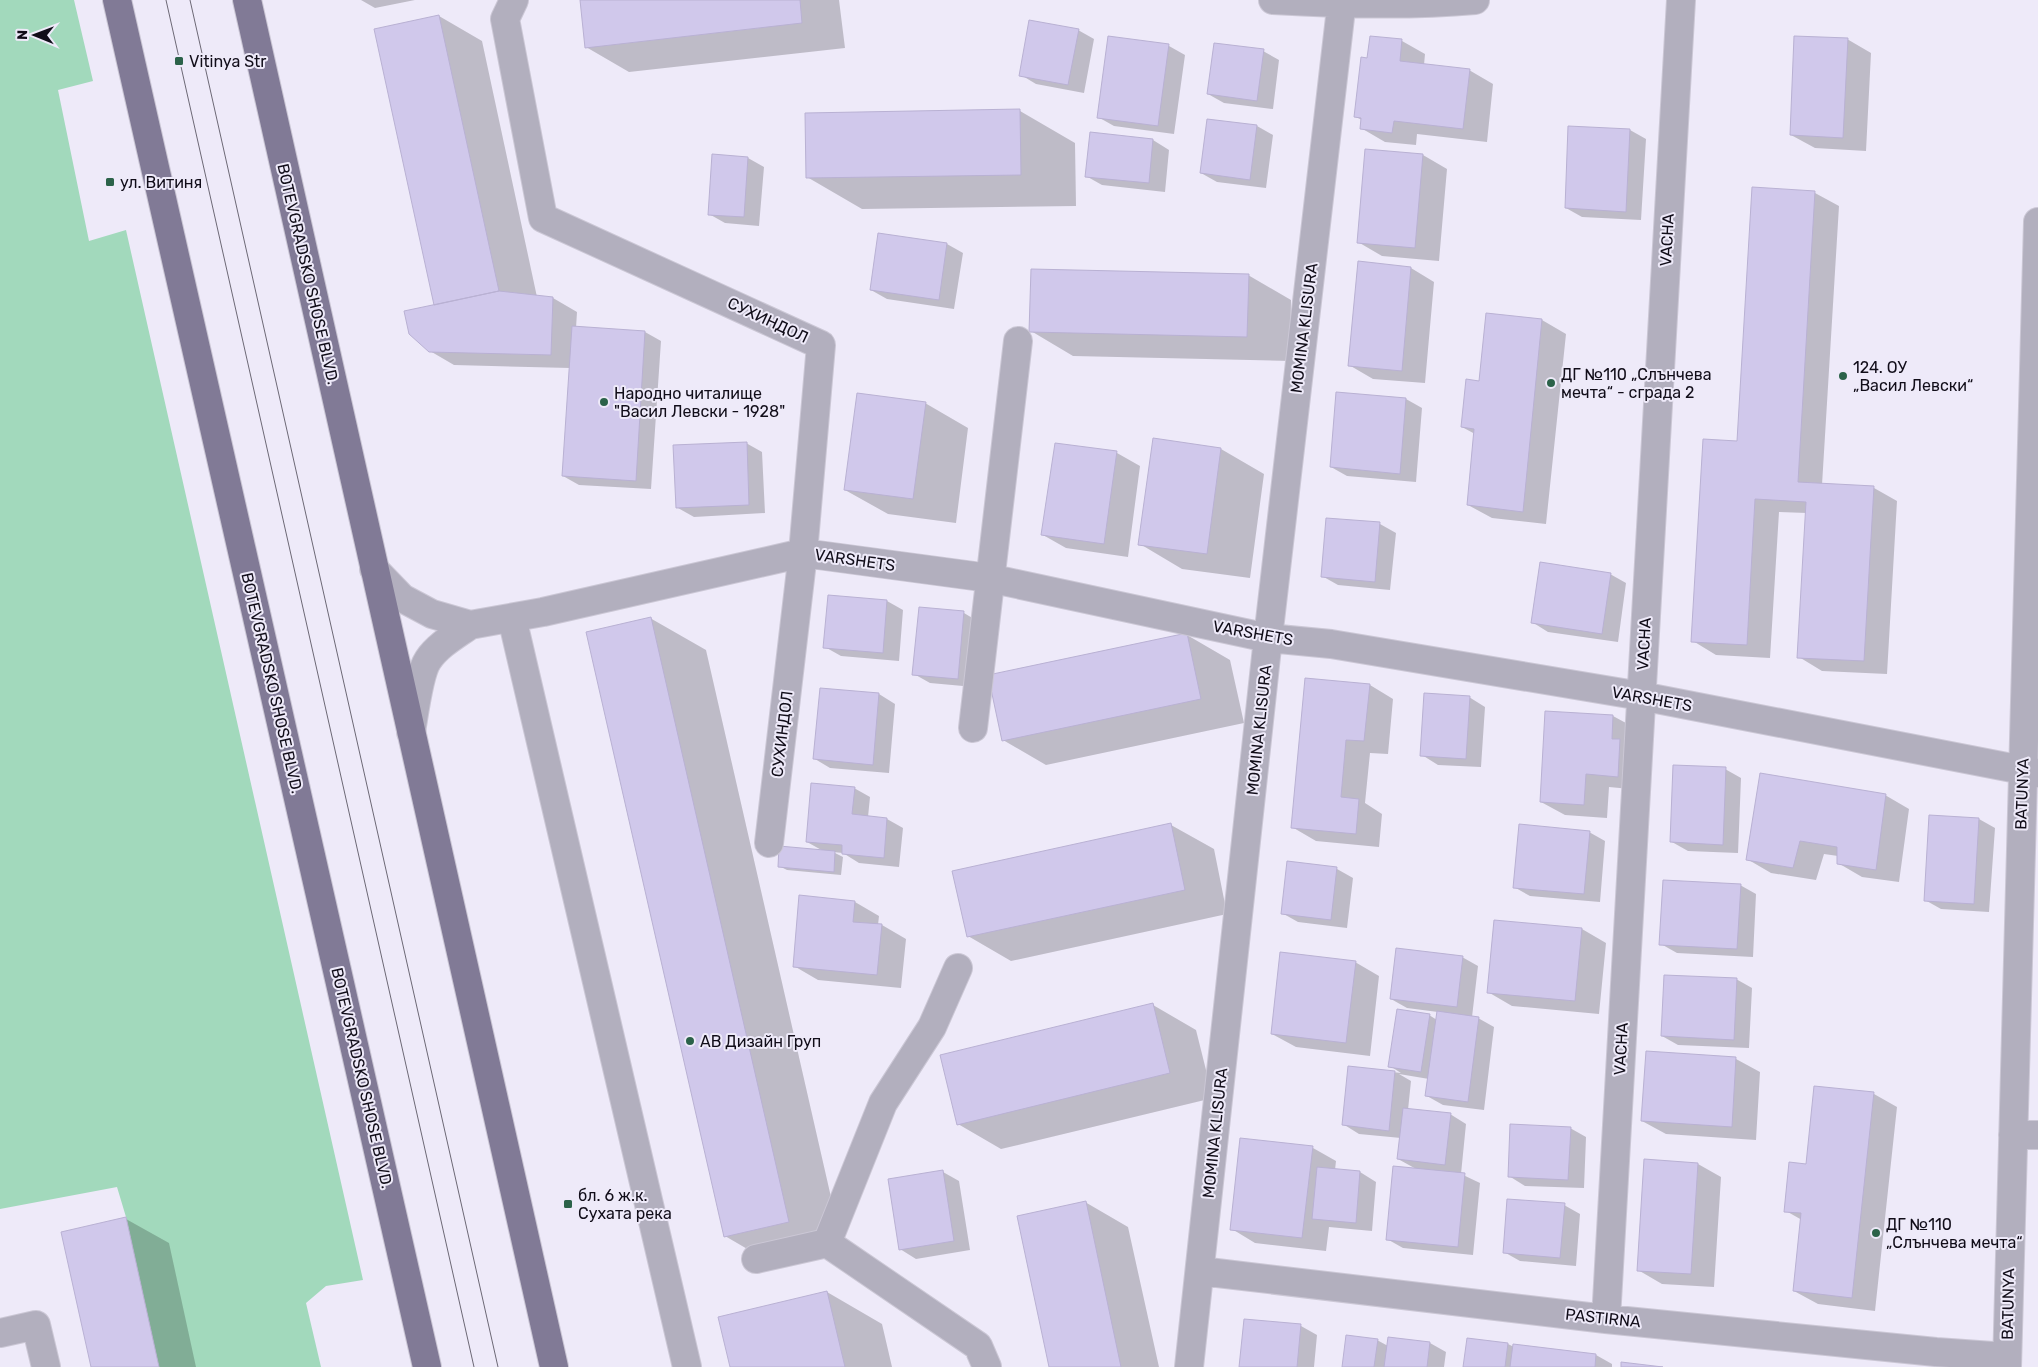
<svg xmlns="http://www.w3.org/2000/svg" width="2038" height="1367" viewBox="0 0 2038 1367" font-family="Rubik,sans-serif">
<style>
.green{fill:#a2d9bc}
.shadow{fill:#0003}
.building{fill:#d0c8eb;stroke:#b9b1d3}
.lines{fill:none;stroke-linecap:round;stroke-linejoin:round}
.minor-casing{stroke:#cbc7d5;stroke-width:30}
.major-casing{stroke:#cbc7d5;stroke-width:30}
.minor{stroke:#b2afbe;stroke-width:28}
.major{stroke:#817a96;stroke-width:28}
.tram{stroke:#6c6875;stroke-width:1}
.poi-dot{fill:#2b6249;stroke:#eeeaf9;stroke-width:2}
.labels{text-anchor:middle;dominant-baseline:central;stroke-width:4;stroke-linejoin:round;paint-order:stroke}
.poi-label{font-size:16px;fill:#110d19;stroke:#eeeaf9;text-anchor:start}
.street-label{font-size:16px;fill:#110d19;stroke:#eeeaf9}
</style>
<rect width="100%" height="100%" fill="#eeeaf9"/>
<!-- green -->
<path class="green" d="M0,0H74L93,81L58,90L89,241L126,230L363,1280L326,1286L306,1303L321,1367H159L126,1217L117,1187L0,1209Z"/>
<!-- shadow -->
<path class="shadow" d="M361,0H415L375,8Z
M581,0H839L845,48L629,72L586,47Z
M439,16L482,41L537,297L553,298L577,312L576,328L645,332L661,341L651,489L579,485L563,476L570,368L454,365L430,351L435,306Z
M1078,30L1094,39L1084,93L1036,84L1021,75Z
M1847,39L1871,53L1866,151L1815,148L1791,135Z
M1402,41L1425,54L1424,65L1469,70L1493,84L1487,142L1417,134L1416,145L1385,142L1361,128L1362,120L1356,117L1369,59Z
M1169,46L1185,55L1174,134L1114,126L1098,117Z
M1263,51L1279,60L1273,109L1224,103L1208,94Z
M1020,111L1075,143L1076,206L862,209L807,177Z
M1257,126L1273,135L1266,188L1217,182L1201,173Z
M1630,130L1646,139L1641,220L1582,217L1566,208Z
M1091,133L1153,140L1169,150L1165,192L1102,185L1086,176Z
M1366,150L1423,155L1447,169L1439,261L1382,256L1358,242Z
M748,158L764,167L759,226L725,223L709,214Z
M1753,189L1815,193L1839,206L1822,485L1874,488L1897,501L1887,674L1822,671L1799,657L1807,513L1779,512L1770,658L1716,655L1693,641L1738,442Z
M947,244L963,253L954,309L887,299L871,290Z
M1411,268L1434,282L1425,383L1373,379L1349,365Z
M1248,275L1291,300L1290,361L1073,356L1031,331Z
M1487,315L1542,320L1566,334L1546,524L1492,518L1468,505L1475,434L1462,427L1480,382Z
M1406,399L1422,408L1416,482L1347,476L1331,467Z
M925,403L968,428L956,523L888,514L845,490Z
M746,443L762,452L765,513L694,517L678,508Z
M1056,444L1117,453L1140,466L1128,557L1066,548L1043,535Z
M1221,449L1264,474L1250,578L1182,569L1140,544Z
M1327,519L1380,524L1396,533L1390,590L1338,585L1322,576Z
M1610,574L1626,583L1618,642L1548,632L1532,622Z
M829,596L887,601L903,610L899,661L841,656L825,647Z
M964,613L979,622L974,687L930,683L914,674Z
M650,618L706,650L844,1254L780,1268L725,1236Z
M1187,635L1230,660L1244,723L1046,765L1003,740Z
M1370,685L1393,699L1388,754L1370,753L1365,803L1382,814L1379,847L1316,841L1292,827Z
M821,689L879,694L895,704L889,773L830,768L815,759Z
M1469,697L1485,707L1481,767L1438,765L1422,755Z
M1547,712L1613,716L1637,729L1641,790L1609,787L1607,818L1565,815L1541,802Z
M1725,769L1741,778L1738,853L1688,851L1672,842Z
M854,788L870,797L868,817L887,819L903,828L899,867L859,863L843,853L833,852L843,857L841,875L787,870L779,866L825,852L807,842Z
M1885,795L1909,809L1899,882L1862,877L1838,863V856L1824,854L1816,880L1771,873L1747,859Z
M1979,819L1995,828L1989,912L1941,909L1925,900Z
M1171,825L1214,849L1227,914L1011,961L968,936Z
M1589,832L1605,841L1600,902L1530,896L1514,887Z
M1337,869L1353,878L1347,928L1298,922L1282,913Z
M1740,885L1756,894L1753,957L1677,953L1661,944Z
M800,897L855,902L879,916L878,925H882L906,939L901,988L818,980L794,966Z
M1495,921L1582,929L1606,943L1599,1014L1512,1006L1488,992Z
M1462,957L1478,966L1472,1017L1478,1018L1494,1027L1484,1110L1443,1105L1427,1096L1429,1079L1399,1074L1411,1081L1408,1110L1450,1114L1466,1124L1461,1174L1480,1183L1473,1255L1403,1248L1387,1239L1418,1170L1398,1159L1401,1138L1359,1134L1343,1124L1349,1067L1401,1073L1390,1066L1429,1015L1437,1020L1438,1012L1407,1008L1391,999Z
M1355,962L1379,976L1370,1056L1296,1047L1272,1034Z
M1736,979L1752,988L1749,1048L1678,1045L1662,1036Z
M1153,1005L1196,1030L1213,1098L1001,1149L958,1124Z
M1647,1053L1736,1059L1760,1072L1756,1140L1666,1134L1642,1121Z
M1874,1094L1897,1107L1875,1311L1818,1304L1794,1291L1802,1220L1786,1211L1807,1165Z
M1570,1128L1586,1137L1584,1188L1525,1186L1509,1176Z
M1313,1148L1336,1161L1335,1170L1360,1172L1376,1182L1372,1231L1329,1227L1326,1251L1255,1243L1232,1229Z
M1698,1164L1721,1177L1714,1287L1662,1284L1638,1270Z
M943,1172L959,1181L970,1250L916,1259L900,1249Z
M1085,1202L1128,1227L1159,1367H1051Z
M1564,1205L1580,1214L1576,1266L1520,1261L1504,1252Z
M126,1219L169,1243L196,1367H93Z
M827,1292L882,1324L892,1367H731Z
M1301,1326L1317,1335L1314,1367H1241Z
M1389,1338L1430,1343L1446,1352L1444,1367H1343L1377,1340L1388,1346Z
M1468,1339L1508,1344L1514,1347V1345L1596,1355L1612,1364V1367H1464Z"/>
<!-- building -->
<path class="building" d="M580,0H800L802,23L585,48Z
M439,15L499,291L434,305L374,29Z
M1029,20L1079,29L1068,85L1019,76Z
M1108,36L1169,44L1158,126L1097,118Z
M1370,36L1402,39L1400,61L1470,69L1463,129L1394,121L1392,133L1360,129L1361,118L1354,117L1361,57L1367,58Z
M1794,36L1848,38L1843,138L1790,135Z
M1214,43L1264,49L1257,101L1207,94Z
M1020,109L1021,175L806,178L805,113Z
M1207,119L1257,125L1250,180L1200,173Z
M1568,126L1630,129L1626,212L1565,208Z
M1090,132L1153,139L1149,183L1085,177Z
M1365,149L1423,154L1415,248L1357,243Z
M712,154L748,157L744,217L708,215Z
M1752,187L1815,191L1798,482L1874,486L1864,661L1797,658L1806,502L1755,499L1747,645L1691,642L1703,439L1737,441Z
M878,233L947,243L939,300L870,290Z
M1358,261L1411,267L1402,371L1348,366Z
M1031,269L1249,274L1247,337L1029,332Z
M499,291L553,297L551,355L429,352L409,334L404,311Z
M1486,313L1542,319L1523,512L1467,505L1474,429L1461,427L1466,379L1479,381Z
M572,326L645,331L636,481L562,476Z
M1336,392L1406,398L1400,474L1330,467Z
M857,393L926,402L913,499L844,490Z
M1153,438L1221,448L1207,554L1138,545Z
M747,442L749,505L676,508L673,445Z
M1055,443L1117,451L1104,544L1041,535Z
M1326,518L1380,522L1375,582L1321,577Z
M1540,562L1611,573L1602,634L1531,623Z
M828,595L887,600L883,653L823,648Z
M919,607L964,611L958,679L912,675Z
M651,617L789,1222L724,1237L586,632Z
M1187,633L1201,699L1002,741L988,675Z
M1305,678L1370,684L1364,741L1346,740L1341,797L1359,799L1356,834L1291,828Z
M820,688L879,693L873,765L813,759Z
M1424,693L1470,696L1466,759L1420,756Z
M1545,711L1613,715L1612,739H1620L1618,777L1586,774L1584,805L1540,802Z
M1673,765L1726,767L1723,845L1670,842Z
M1760,773L1886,794L1876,870L1837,864V847L1800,841L1793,868L1746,860Z
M811,783L855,787L852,814L887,818L884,858L842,854V845L806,842Z
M1929,815L1979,818L1974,904L1924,901Z
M1171,823L1185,890L967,937L952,871Z
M1519,824L1590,831L1584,894L1513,888Z
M779,846L835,851L834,872L778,867Z
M1287,861L1337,867L1331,920L1281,914Z
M1663,880L1741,884L1737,949L1659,945Z
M799,895L855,901L853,922L882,924L877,975L793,967Z
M1494,920L1582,928L1575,1001L1487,993Z
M1396,948L1463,956L1457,1007L1390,999Z
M1280,952L1356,961L1346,1043L1271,1034Z
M1664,975L1737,978L1734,1040L1661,1036Z
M1153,1003L1170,1073L957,1125L940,1055Z
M1397,1009L1430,1014L1421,1072L1388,1067Z
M1437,1011L1479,1017L1468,1102L1425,1096Z
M1646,1051L1736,1057L1732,1127L1641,1121Z
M1348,1066L1395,1071L1389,1131L1342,1125Z
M1814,1086L1874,1092L1852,1298L1793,1291L1801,1213L1784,1212L1789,1162L1806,1164Z
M1403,1108L1451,1113L1445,1165L1397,1159Z
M1510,1124L1571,1127L1568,1180L1508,1177Z
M1240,1138L1313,1146L1302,1238L1230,1230Z
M1644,1159L1698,1163L1691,1274L1637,1271Z
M1393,1166L1465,1173L1458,1247L1386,1240Z
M1317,1167L1360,1171L1356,1223L1312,1219Z
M943,1170L954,1241L899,1250L888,1179Z
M1507,1199L1565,1203L1560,1258L1503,1253Z
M1086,1201L1121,1367H1049L1017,1216Z
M126,1217L159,1367H91L61,1232Z
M827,1291L845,1367H730L718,1317Z
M1244,1319L1301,1324L1297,1367H1239Z
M1346,1335L1378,1339L1374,1367H1342Z
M1388,1337L1430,1342L1427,1367H1384Z
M1467,1338L1508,1343L1505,1367H1463Z
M1513,1344L1596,1354L1595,1367H1510Z
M1621,1362L1663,1367H1621Z"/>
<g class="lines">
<defs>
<path id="minor" d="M514,0L505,19L543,218L821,345L803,553L769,843
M1273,0C1341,4 1408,6 1475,0
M374,569L402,598L432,614L470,625L543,612L803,553L989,578L1268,638L1331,644L1641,696L2038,773
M512,618L687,1367
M973,728L1018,341
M411,732C414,715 419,673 428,660C438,645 456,635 470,625
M2013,1135H2038
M827,1243L883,1103L932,1027L958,968
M756,1259L827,1243L978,1346L987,1367
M1200,1271L1606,1319L1936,1352L2007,1357
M1606,1319L1681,0
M0,1333L36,1325L46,1367
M1189,1367L1268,638L1342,0
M2007,1367L2038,222"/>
<path id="major" d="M117,0L427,1367
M247,0L554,1367"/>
</defs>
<!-- minor casing -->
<use href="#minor" class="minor-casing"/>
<!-- major casing -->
<use href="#major" class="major-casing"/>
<!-- minor -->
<use href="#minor" class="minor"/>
<!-- major -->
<use href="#major" class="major"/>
<!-- tram -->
<path class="tram" d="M166,0L474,1367
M190,0L498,1367"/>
</g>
<!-- markers -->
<g class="poi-dot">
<rect x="174" y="56" width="10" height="10" rx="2.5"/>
<rect x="105" y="177" width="10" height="10" rx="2.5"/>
<circle cx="1843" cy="376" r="5"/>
<circle cx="1551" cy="383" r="5"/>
<circle cx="604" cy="402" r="5"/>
<circle cx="690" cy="1041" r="5"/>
<rect x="563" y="1199" width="10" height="10" rx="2.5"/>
<circle cx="1876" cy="1233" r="5"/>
</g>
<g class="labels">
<!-- poi labels -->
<g class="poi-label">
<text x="189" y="61">Vitinya Str</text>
<text x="120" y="182">ул. Витиня</text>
<text x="1853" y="367">124. ОУ<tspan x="1853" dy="18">„Васил Левски“</tspan></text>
<text x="1561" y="374">ДГ №110 „Слънчева<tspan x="1561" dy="18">мечта“ - сграда 2</tspan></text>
<text x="614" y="393">Народно читалище<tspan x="614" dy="18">"Васил Левски - 1928"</tspan></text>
<text x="700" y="1041">АВ Дизайн Груп</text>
<text x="578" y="1195">бл. 6 ж.к.<tspan x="578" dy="18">Сухата река</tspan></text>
<text x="1886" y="1224">ДГ №110<tspan x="1886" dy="18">„Слънчева мечта“</tspan></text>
</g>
<!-- street labels -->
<g class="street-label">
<text transform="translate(1667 240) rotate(-87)">VACHA</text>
<text transform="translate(308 274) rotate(77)">BOTEVGRADSKO SHOSE BLVD.</text>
<text transform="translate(768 320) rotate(25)">СУХИНДОЛ</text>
<text transform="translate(1304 328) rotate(-83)">MOMINA KLISURA</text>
<text transform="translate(855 560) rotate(8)">VARSHETS</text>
<text transform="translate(1253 633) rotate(10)">VARSHETS</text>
<text transform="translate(1644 644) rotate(-87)">VACHA</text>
<text transform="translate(272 683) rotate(77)">BOTEVGRADSKO SHOSE BLVD.</text>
<text transform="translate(1652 699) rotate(10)">VARSHETS</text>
<text transform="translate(1259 730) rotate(-84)">MOMINA KLISURA</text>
<text transform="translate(782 734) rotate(-83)">СУХИНДОЛ</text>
<text transform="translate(2022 794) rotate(-88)">BATUNYA</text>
<text transform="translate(1621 1049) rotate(-87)">VACHA</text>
<text transform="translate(362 1078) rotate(77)">BOTEVGRADSKO SHOSE BLVD.</text>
<text transform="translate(1215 1133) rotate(-84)">MOMINA KLISURA</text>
<text transform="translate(2008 1304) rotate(-89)">BATUNYA</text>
<text transform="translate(1603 1318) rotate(6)">PASTIRNA</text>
</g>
</g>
<!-- north arrow -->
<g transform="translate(35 35) rotate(271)" stroke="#eeeaf9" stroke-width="4" paint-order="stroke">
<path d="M0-4L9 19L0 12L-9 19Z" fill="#110d19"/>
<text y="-8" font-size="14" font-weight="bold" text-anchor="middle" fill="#110d19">N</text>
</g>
</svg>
